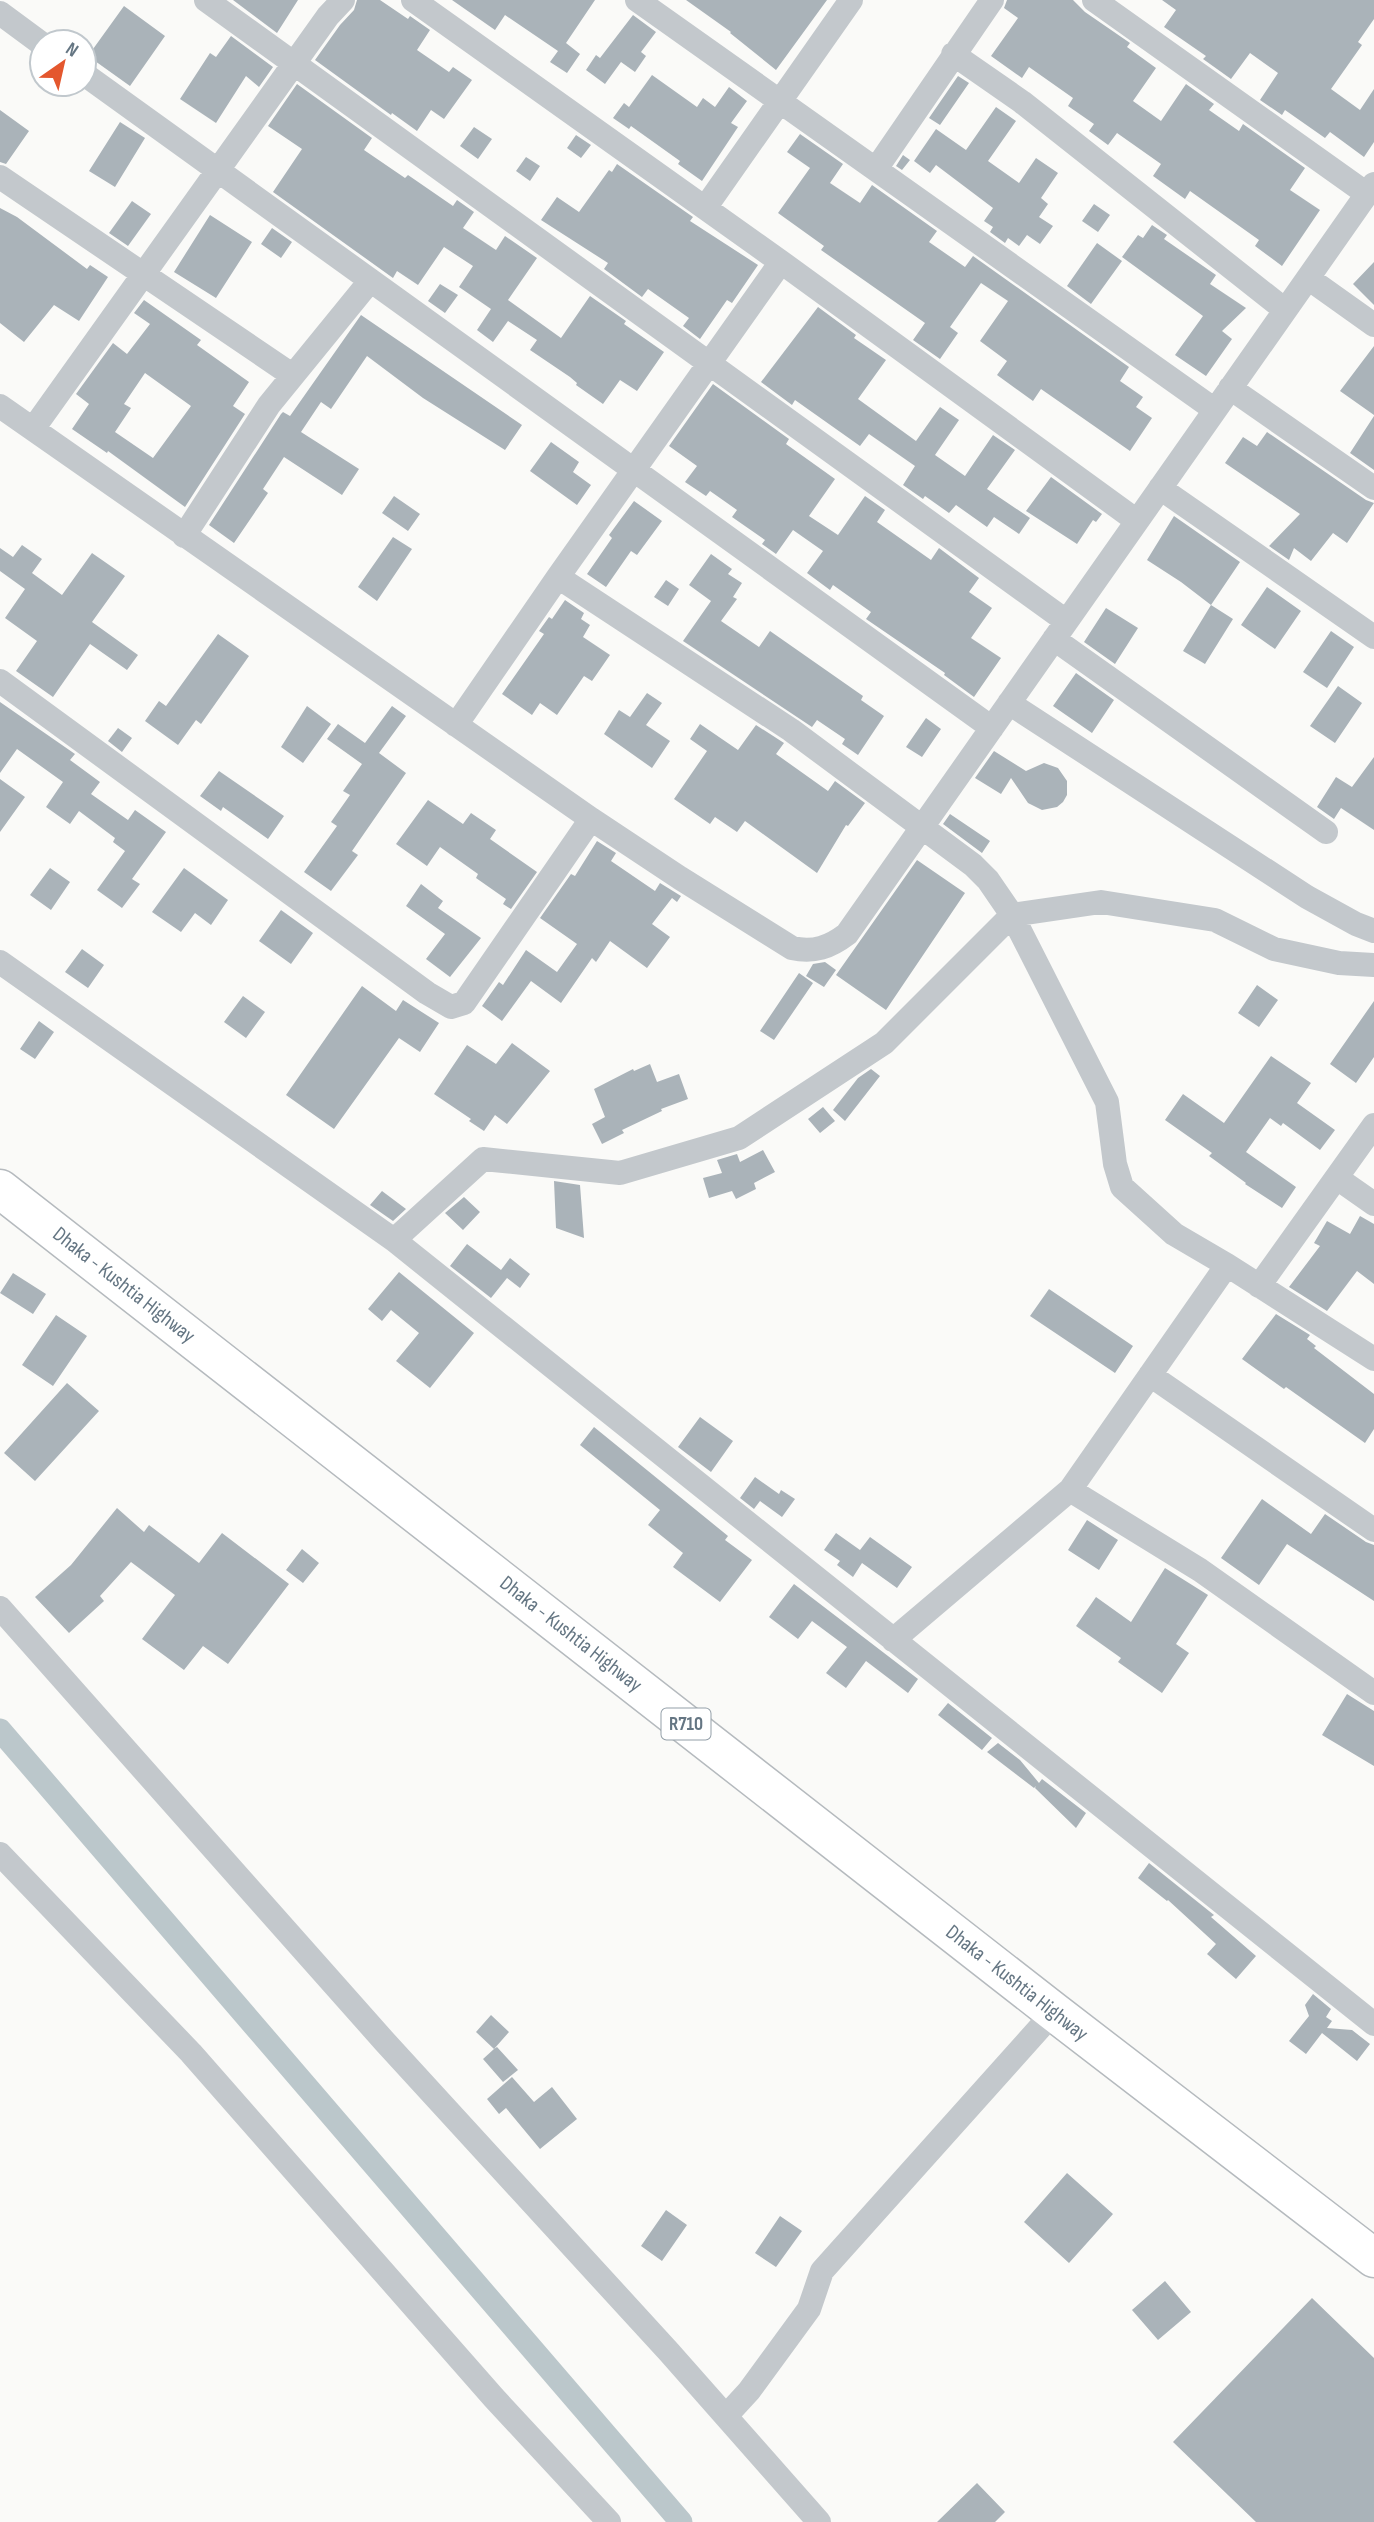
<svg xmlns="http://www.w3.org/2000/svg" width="1374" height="2522" viewBox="0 0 1374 2522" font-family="'Sofia Sans Condensed',sans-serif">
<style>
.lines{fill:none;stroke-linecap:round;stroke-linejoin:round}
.canal{stroke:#bbc7cb;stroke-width:23}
.building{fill:#aab3b9;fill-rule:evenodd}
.primary-casing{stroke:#b5babe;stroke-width:41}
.minor{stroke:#c3c8cc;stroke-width:24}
.primary{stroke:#fff;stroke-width:38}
.labels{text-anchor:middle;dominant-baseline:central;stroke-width:7;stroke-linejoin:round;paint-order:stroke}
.shield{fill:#fff;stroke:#939fa8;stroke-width:2}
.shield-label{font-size:19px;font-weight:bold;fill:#657683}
.street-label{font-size:21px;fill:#657683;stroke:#fff}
</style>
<rect width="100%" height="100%" fill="#fafaf8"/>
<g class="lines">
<!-- canal -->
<path class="canal" d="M0,1730L681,2522"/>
</g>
<!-- building -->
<path class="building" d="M233,0H298L277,33Z
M357,0H380L408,19L410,16L430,30L417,50L449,72L453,67L472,80L444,119L431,110L417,131L392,113L391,115L315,60L340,25L354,10Z
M452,0H595L566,43L580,54L567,73L550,62L558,51L505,15L495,30Z
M686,0H827L776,70L730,33L731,32Z
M1007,0H1073L1085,12L1130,43L1127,47L1156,68L1133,101L1161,121L1186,84L1214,104L1209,110L1239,131L1243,124L1305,168L1290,190L1320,210L1282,266L1255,246L1259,240L1190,191L1185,199L1153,176L1161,164L1117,133L1108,145L1089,131L1094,124L1068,106L1073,98L1029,67L1022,78L991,56L1018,18L1004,8Z
M1162,0H1374V19L1358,42L1362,45L1331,89L1360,110L1374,89V142L1364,157L1330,132L1325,138L1285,110L1282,115L1260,100L1278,73L1250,53L1231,79L1203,59L1206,56L1164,27L1176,10Z
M124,6L165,36L130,86L88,56Z
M633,15L656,32L641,52L646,56L635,72L621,62L605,84L586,70L596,55L600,58Z
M231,36L273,67L259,87L246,76L216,123L180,99L210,53L216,57Z
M652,75L697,107L703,98L715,107L729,87L747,101L731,123L738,127L702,181L678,164L680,161L631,126L629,129L613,118L624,103L629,107Z
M958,76L969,83L940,125L929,118Z
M297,84L372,138L364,150L405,178L408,175L453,206L457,200L474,212L463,228L496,250L505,236L537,258L508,300L561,338L590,296L626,321L624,324L664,352L637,391L620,380L603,404L576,385L577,383L570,377L530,350L537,340L508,321L493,342L477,330L491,309L459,287L473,266L444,247L418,285L397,271L393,278L273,192L302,149L268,126Z
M996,107L1016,121L988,161L1019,183L1036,158L1058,173L1041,198L1048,204L1039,217L1053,226L1040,244L1027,235L1019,246L1008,238L1005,243L990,232L993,227L984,221L993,208L936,165L930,173L914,161L936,129L966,150Z
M0,110L29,131L6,164L0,162Z
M120,122L145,138L115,187L89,171Z
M474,127L492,139L478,159L460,146Z
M800,134L843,164L830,183L860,203L872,185L937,231L929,242L965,267L973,256L1129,367L1120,381L1143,397L1136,407L1152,418L1130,451L1041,389L1033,401L997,375L1007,361L980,341L1008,301L981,283L950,327L958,333L940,359L913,340L925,323L821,250L824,246L778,213L810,168L787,152Z
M576,135L591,145L581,158L567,148Z
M903,155L910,160L902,170L896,166Z
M526,157L540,166L530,181L516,171Z
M617,164L693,217L690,221L758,265L732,303L727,300L700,339L683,326L689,318L648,289L642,297L604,269L608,263L541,220L557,197L579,212L609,170L612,172Z
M132,201L151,214L128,246L109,233Z
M1094,204L1110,215L1098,232L1082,221Z
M0,208L17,217L87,269L90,265L108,277L79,321L54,305L24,342L0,323Z
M210,215L252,242L216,298L174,272Z
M1152,225L1167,235L1164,239L1216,275L1210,284L1246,308L1222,331L1232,339L1206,376L1175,355L1203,316L1122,257L1138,235L1143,238Z
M272,228L292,242L281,258L261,244Z
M1097,243L1122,261L1091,304L1067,286Z
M1374,262V305L1353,284Z
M440,284L458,295L445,313L428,301Z
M144,300L201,340L197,345L249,382L233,406L245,414L185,507L108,451L107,453L72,429L89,404L76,394L113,343L127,354L150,324L134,313ZM145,373L191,406L153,458L115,432L131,408L124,404Z
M818,307L856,335L854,338L886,360L858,399L916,441L940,407L959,420L935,455L965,476L993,435L1015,450L987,489L1030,518L1019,534L994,517L987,527L956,505L949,513L925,496L923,499L903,485L915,466L869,434L860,446L795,400L792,405L761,382Z
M361,315L522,425L505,450L423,398L367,356L331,409L321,402L301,432L359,469L342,495L284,457L263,489L268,493L234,543L209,525L281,414L283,412L290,416Z
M1374,346V415L1340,391Z
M713,384L789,439L786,444L835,479L809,516L838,535L865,496L885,510L877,522L931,560L939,548L979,578L969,592L992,608L971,638L1001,658L974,697L944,675L945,673L866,619L871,612L833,585L830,590L807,573L823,551L793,530L776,554L762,544L765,540L732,517L737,510L710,491L706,496L685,482L697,466L669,446Z
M1374,416V470L1350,453Z
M1267,432L1366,500L1374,503L1347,543L1333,533L1311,561L1294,548L1289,560L1269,546L1300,514L1225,463L1243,437L1257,446Z
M551,442L579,462L573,472L591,485L577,505L530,471Z
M1051,477L1102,514L1096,522L1093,520L1077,544L1026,511Z
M394,496L420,514L408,531L382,513Z
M634,501L662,521L637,555L631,551L606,587L587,574L612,538L609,535Z
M1174,516L1240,562L1211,605L1181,582L1147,560Z
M393,537L412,549L377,601L358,587Z
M22,545L42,559L32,573L62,595L92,553L125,576L92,622L138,655L127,670L90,644L53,697L16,671L37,641L5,618L25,589L0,571V548L13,557Z
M711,554L732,569L728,574L742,583L733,597L737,599L721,621L759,647L770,631L863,696L861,700L884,716L858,755L842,744L845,739L817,720L812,727L683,641L711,601L689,585Z
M666,580L679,589L668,606L654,597Z
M1267,587L1301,611L1275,649L1241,625Z
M565,600L584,613L581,619L590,625L583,637L610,655L592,681L584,676L557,715L540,703L532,715L502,694L544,634L539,631L549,617L552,619Z
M1211,605L1233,619L1205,664L1183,651Z
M1106,608L1138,628L1115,664L1084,642Z
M1331,631L1354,647L1327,688L1303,672Z
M218,634L249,656L201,724L196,720L178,745L145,721L159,701L166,706Z
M1076,673L1114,700L1092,733L1053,706Z
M1338,686L1362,703L1335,743L1310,726Z
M647,693L662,703L646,725L670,741L652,768L604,734L619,710L630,717Z
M0,702L75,754L70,760L100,782L91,794L128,820L135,810L166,832L132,879L140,884L122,908L97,890L125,851L113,842L115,838L79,811L70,824L46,807L63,782L17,749L0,773Z
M307,706L331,724L303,763L281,747Z
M392,706L406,716L379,753L406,773L352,851L358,855L331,891L304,872L337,826L331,822L350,795L343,791L362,764L327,739L338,724L365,743Z
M926,718L941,729L922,757L906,747Z
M700,724L738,750L756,725L784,743L776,754L828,791L835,781L865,803L848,826L846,825L817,873L745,821L737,832L715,817L710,824L674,799L707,751L690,739Z
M118,728L132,738L122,752L108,741Z
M994,751L1026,771L1044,763L1058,768L1067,781V795L1063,802L1057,807L1042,810L1028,803L1011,778L1001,794L975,778Z
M1374,757V830L1341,808L1334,819L1317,807L1336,777L1352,787Z
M219,771L284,816L268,839L223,807L221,811L200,796Z
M0,779L25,797L0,832Z
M428,800L463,824L471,813L496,830L490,839L537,872L511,909L503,904L506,899L476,878L478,874L440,847L427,866L396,844Z
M950,814L990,841L982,853L943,824Z
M597,841L616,853L611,861L655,891L660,883L681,896L677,902L672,898L652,924L670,937L647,968L610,941L596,962L592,958L561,1003L531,981L502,1021L482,1006L499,982L503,985L526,950L557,972L577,944L540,918L571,874L575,876Z
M917,860L965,893L886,1010L836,975Z
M50,868L70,882L51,910L30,895Z
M184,868L228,900L211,925L195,913L181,932L152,912Z
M421,884L443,901L438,908L481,938L450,977L426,959L445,934L406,906Z
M281,910L313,933L291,964L259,941Z
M82,949L104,965L88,988L65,972Z
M825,962L836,970L824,987L806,976L813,964Z
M799,973L813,983L774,1040L760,1031Z
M1257,985L1278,1000L1259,1027L1238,1013Z
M362,986L396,1011L403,1000L439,1023L420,1052L399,1038L334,1129L286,1095Z
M243,996L265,1012L246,1038L224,1022Z
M1374,1001V1057L1356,1083L1330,1064Z
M39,1021L54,1032L35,1059L20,1049Z
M512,1043L550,1071L507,1124L495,1115L484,1131L469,1121L471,1119L434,1094L467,1045L496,1064Z
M1271,1056L1311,1083L1297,1103L1335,1130L1320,1150L1283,1123L1281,1126L1270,1118L1246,1152L1296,1187L1282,1208L1245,1184L1246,1183L1209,1156L1212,1153L1165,1120L1183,1094L1224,1123Z
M650,1064L657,1082L679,1074L688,1099L661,1109L662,1111L622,1130L624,1133L602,1144L592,1124L605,1117L594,1089L633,1069L634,1071Z
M871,1069L880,1076L845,1121L833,1110L858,1078Z
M823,1107L835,1121L820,1133L808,1119Z
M763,1150L775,1172L754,1183L756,1189L736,1199L732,1191L709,1198L703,1178L722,1173L717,1160L737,1154L740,1162Z
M554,1181L580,1185L584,1238L556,1228Z
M382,1191L406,1209L393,1221L370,1205Z
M464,1197L480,1212L463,1230L445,1213Z
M1360,1216L1374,1224V1284L1357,1271L1327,1311L1289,1287L1320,1246L1314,1243L1327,1221L1350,1234Z
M467,1244L501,1270L510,1258L530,1274L520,1288L507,1278L491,1298L450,1266Z
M399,1272L474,1333L430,1388L396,1361L419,1333L391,1310L382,1321L368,1309Z
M13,1273L46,1294L33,1314L0,1293Z
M1049,1289L1133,1346L1115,1373L1030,1316Z
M1276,1314L1310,1335L1307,1339L1316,1346L1314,1348L1374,1394V1429L1365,1443L1286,1387L1284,1389L1242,1359Z
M56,1315L87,1336L53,1386L22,1365Z
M67,1383L99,1411L35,1481L4,1453Z
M700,1417L733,1441L711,1472L678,1447Z
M594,1427L728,1536L725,1540L752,1560L720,1602L673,1567L683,1553L648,1525L660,1510L580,1445Z
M755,1477L779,1494L781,1490L795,1499L782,1517L760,1501L754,1509L740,1498Z
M1262,1499L1311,1534L1325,1514L1366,1542L1374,1545V1601L1287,1544L1259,1585L1221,1558Z
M117,1508L144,1532L149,1525L199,1563L222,1533L289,1584L228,1664L203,1646L184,1670L142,1639L175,1595L131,1562L100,1596L104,1601L69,1633L35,1597L71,1565Z
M1087,1520L1118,1540L1099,1570L1068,1550Z
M836,1533L860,1550L870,1537L912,1567L897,1588L862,1563L853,1577L837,1565L840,1561L824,1550Z
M302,1549L319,1563L303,1583L286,1570Z
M1165,1568L1208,1595L1176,1644L1189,1653L1162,1693L1118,1662L1121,1658L1076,1626L1096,1597L1131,1622Z
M794,1584L918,1679L908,1693L866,1661L846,1688L826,1673L847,1647L812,1621L798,1639L769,1617Z
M1347,1694L1374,1711V1766L1322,1735Z
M948,1703L992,1738L982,1750L938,1715Z
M998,1743L1020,1760L1039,1783L1042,1779L1086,1813L1076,1828L1035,1788L1036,1786L1034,1788L987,1752Z
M1149,1863L1214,1915L1211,1917L1256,1956L1236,1979L1207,1954L1216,1944L1168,1900L1167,1901L1138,1878Z
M1313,1994L1331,2009L1326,2017L1332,2021L1327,2028L1352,2030L1370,2044L1357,2061L1322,2033L1306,2054L1289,2041L1309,2016L1305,2005Z
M491,2015L509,2032L494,2049L497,2047L518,2070L503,2082L483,2059L494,2049L476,2032Z
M512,2077L534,2102L552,2087L577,2119L540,2149L506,2108L499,2114L487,2099Z
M1067,2173L1113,2214L1069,2263L1024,2222Z
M666,2210L687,2225L662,2261L641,2246Z
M780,2216L802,2231L776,2267L755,2253Z
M1165,2281L1191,2312L1158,2340L1132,2310Z
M1312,2298L1374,2358V2522H1256L1173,2442Z
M977,2483L1005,2512L995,2522H937Z"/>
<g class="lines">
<defs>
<path id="primary" d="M0,1189L1054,2012L1374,2258"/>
</defs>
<!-- primary casing -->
<use href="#primary" class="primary-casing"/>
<!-- minor -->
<path class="minor" d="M206,0L1066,621
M413,0L781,262L1137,521
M637,0L1215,410
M1094,0L1367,194
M0,13L42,44
M953,54L1022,102L1285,310
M84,74L992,728
M876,169L992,0
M0,177L292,375
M705,208L851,0
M1308,278L1374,325
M1230,388L1374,488
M0,406L591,819L680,878L792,948C814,953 830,947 847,934L1374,184
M33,429L328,16L343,0
M1160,488L1374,637
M184,536L269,405L370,281
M558,577L791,730L973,865L988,880L1012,915L1107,1102L1115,1164L1122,1187L1174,1234L1227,1265L1374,1359
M1054,639L1326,832
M0,681L427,993L451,1007L464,1003L591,819
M1009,703L1307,897L1356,924L1374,931
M456,725L558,577L781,262
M0,962L394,1240L1374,2024
M1337,1178L1374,1204
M394,1240L483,1159L620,1173L739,1138L884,1043L1012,915L1101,902L1215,920L1274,949L1339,963L1374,965
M1259,1286L1374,1125
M1150,1375L1374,1530
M1070,1490L1200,1570L1374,1693
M0,1608L385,2042L669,2352L819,2522
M893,1640L1070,1490L1227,1265
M0,1854L191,2053L494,2398L609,2522
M726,2416L749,2391L809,2309L822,2271L1054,2012"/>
<!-- primary -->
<use href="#primary" class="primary"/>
</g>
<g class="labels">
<!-- shield labels -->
<rect class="shield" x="661.5" y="1708.5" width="49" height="31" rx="5"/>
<g class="shield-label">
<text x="686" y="1724">R710</text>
</g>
<!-- street labels -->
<g class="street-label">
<text transform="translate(124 1285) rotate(38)">Dhaka - Kushtia Highway</text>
<text transform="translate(571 1634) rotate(38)">Dhaka - Kushtia Highway</text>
<text transform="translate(1017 1983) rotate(38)">Dhaka - Kushtia Highway</text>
</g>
</g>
<!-- north arrow -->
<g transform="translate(63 63) rotate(34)"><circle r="33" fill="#ffffff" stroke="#c1c8cd" stroke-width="2"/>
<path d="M0-5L12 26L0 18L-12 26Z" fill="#e4572e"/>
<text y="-10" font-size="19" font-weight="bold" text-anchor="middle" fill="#657683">N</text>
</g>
</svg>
